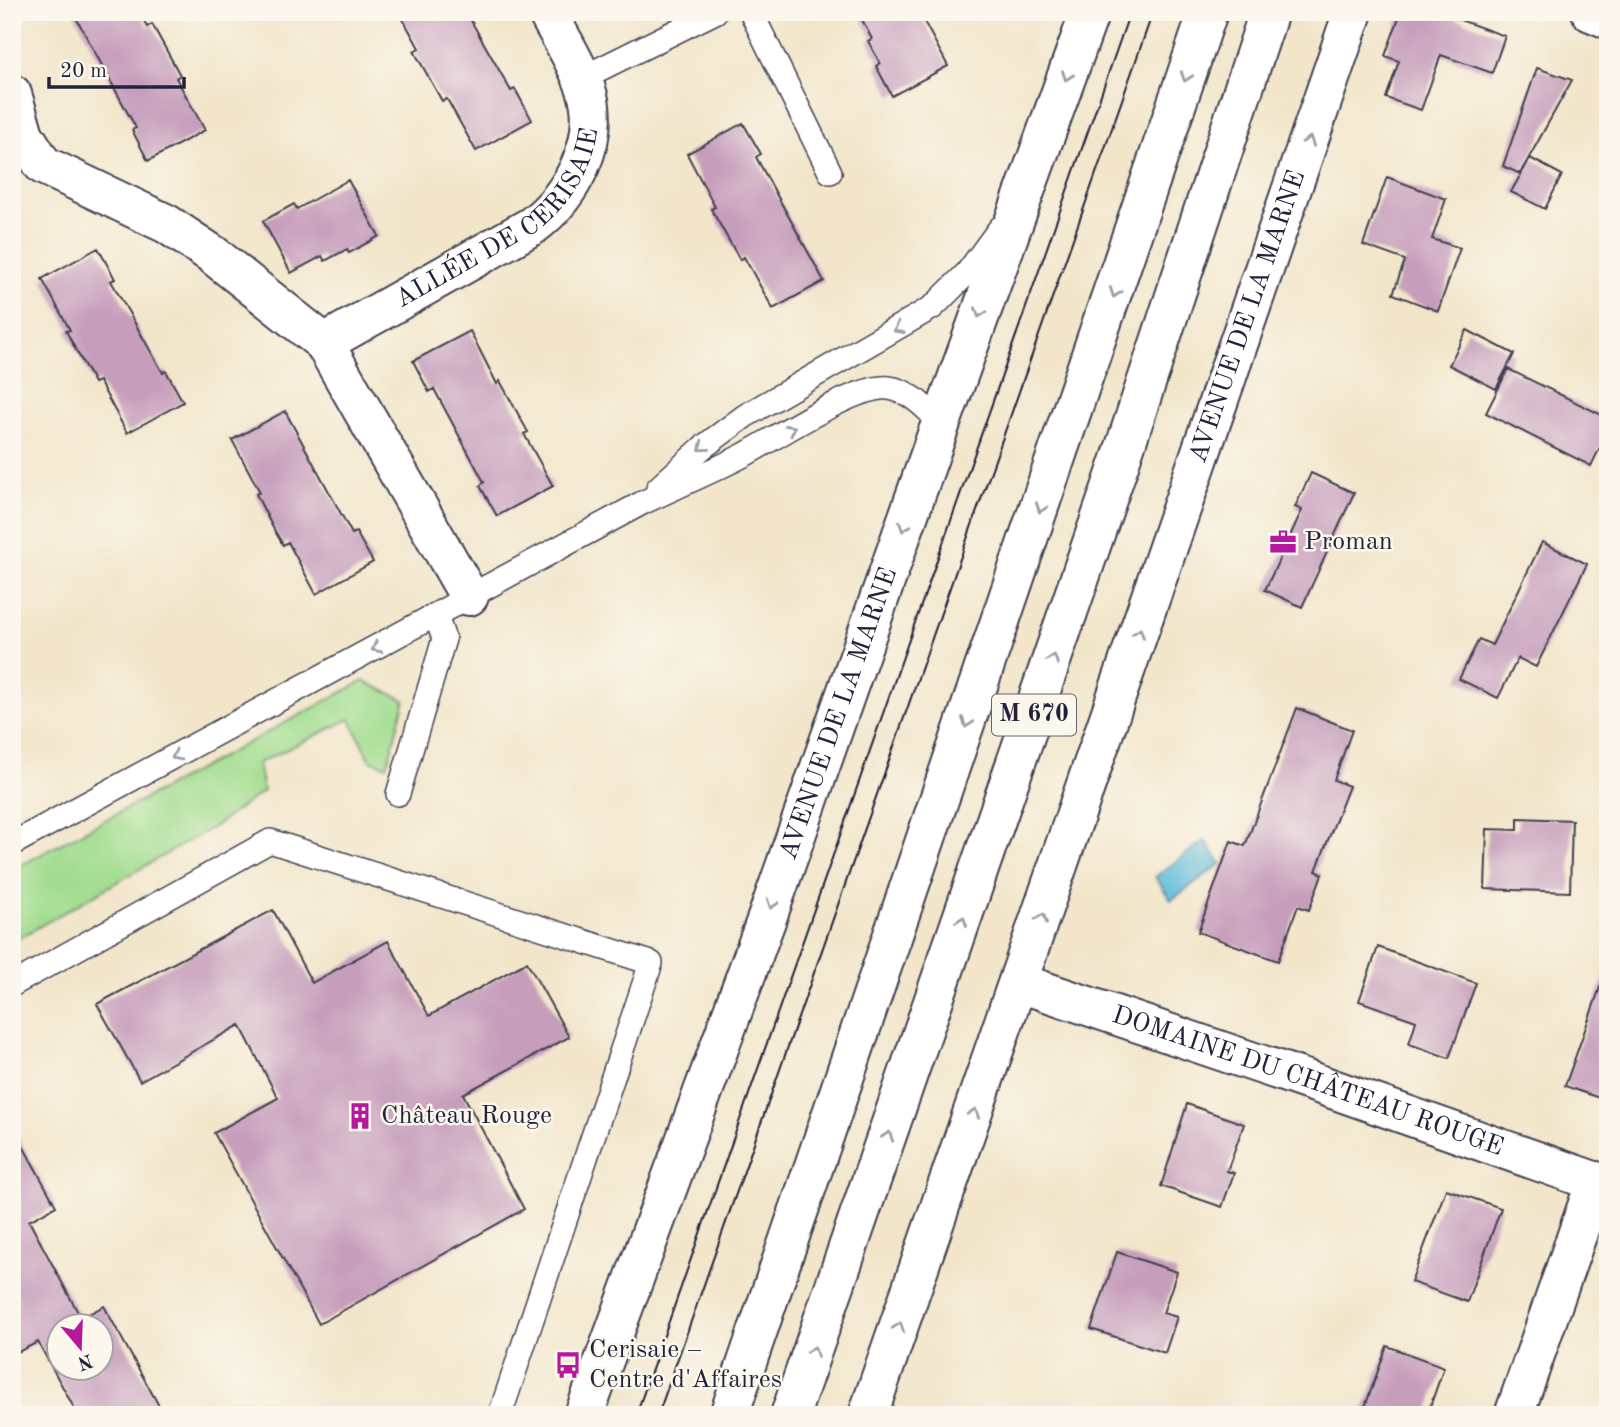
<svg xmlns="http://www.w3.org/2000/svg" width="1620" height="1427" viewBox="0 0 1620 1427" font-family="'Old Standard TT',serif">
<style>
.green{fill:#a2dd8f;stroke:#628065;stroke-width:2}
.water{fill:#5ab9d8;stroke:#3e6e8a;stroke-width:2}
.building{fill:#c69ebc;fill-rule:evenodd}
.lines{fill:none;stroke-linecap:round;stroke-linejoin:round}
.lane-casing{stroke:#413f50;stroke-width:26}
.street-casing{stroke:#413f50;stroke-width:42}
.secondary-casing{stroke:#413f50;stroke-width:42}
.primary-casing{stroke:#413f50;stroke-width:42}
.lane{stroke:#fff;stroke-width:23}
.street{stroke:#fff;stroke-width:38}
.secondary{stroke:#fff;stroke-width:38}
.primary{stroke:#fff;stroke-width:38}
.tram{stroke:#22223b;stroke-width:2}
.oneway{stroke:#9c9ca7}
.labels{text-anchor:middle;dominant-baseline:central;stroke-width:5;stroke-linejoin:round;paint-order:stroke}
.shield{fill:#fbf7ec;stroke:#636270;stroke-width:2}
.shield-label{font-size:24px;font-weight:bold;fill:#22223b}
.street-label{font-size:26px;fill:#22223b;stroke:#fbf7ec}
.poi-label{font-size:26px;fill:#22223b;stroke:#fbf7ec;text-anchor:start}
</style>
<rect width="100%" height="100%" fill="#fbf7ec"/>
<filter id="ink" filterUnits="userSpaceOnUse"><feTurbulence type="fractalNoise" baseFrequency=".0143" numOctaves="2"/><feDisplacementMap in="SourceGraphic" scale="14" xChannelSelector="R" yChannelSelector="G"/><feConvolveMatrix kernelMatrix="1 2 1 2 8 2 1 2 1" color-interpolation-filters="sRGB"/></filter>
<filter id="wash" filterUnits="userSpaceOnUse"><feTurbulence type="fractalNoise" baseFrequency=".00686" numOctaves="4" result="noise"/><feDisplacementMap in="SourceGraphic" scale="28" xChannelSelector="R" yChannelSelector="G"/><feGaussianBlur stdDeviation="1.57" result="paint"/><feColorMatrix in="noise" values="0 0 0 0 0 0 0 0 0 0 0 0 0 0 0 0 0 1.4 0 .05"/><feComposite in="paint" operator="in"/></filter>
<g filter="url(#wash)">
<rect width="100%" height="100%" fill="#f2e5ca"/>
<!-- green -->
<path class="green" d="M363,681L405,700L387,766L370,760L350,719L258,763L263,791L215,826L12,942V870Z"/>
<!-- water -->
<path class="water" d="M1205,840L1221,864L1171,900L1155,877Z"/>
<g id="blocks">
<!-- building -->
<path class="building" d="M73,12H140L147,27L152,24L180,75L176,78L205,130L148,161L132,130L136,128Z
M399,12H466L511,91L515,89L532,120L476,151L447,99L442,101L414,51L419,48Z
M858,12H919L948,66L892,96L876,66L880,63L868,41L872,39Z
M1401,12H1438L1505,36L1492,73L1441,55L1421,110L1386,98L1399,61L1385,56Z
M1537,68L1572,80L1520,174L1503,166Z
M743,123L761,154L756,157L824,281L773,309L744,257L740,260L711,209L715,207L687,154Z
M1530,158L1562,175L1545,209L1511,192Z
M1387,177L1446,199L1432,239L1460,248L1438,311L1393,294L1405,260L1363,245Z
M348,180L379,236L349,253L347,249L325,261L322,256L291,273L263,221L294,204L297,209Z
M98,248L115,279L111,281L163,373L166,371L183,402L127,433L99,381L94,383L77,352L66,331L70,330L42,279Z
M1467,330L1514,354L1496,389L1449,365Z
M470,331L497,384L500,381L528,432L524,434L553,486L497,516L480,486L484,482L434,389L429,392L413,361Z
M1508,369L1608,418V431L1591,466L1486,413Z
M285,411L352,534L356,532L373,562L316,594L288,542L283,545L272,526L256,494L260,492L232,440Z
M1311,473L1354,493L1302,607L1265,590L1302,510L1295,507Z
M1542,542L1587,564L1536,667L1518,658L1498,698L1459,679L1479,639L1492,645Z
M1297,708L1352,730L1334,780L1349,786L1316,871L1322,874L1309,910L1298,906L1278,961L1198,932L1231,841L1245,846Z
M1518,818L1572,820L1570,892L1485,889L1487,829L1518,830Z
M273,910L312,983L388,941L429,1016L527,962L569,1037L463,1094L524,1209L319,1324L214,1133L278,1098L240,1025L140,1081L97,1004Z
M1378,947L1476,983L1449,1058L1409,1044L1416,1021L1359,1001Z
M1603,979L1608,980V1101L1565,1086Z
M1187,1104L1244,1124L1227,1171L1234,1173L1222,1207L1161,1186Z
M12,1126L56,1206L29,1221L81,1318L104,1306L164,1415H78L38,1342L12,1355ZM60,1326H102V1368H60Z
M1446,1189L1501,1208L1467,1302L1411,1282Z
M1117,1252L1177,1272L1163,1313L1177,1317L1165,1353L1091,1329Z
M1387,1346L1444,1367L1427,1415H1362Z"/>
</g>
</g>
<g filter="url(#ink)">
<use href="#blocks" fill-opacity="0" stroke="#413f50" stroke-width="2"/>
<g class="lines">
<defs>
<path id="lane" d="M751,12L830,172
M582,78L715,12
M658,488L702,448L745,416L933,307L967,273L1000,228
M398,794L444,639L436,616
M12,844L642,503C676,487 711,472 744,455C776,438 856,384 889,388C911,391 925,408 941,423
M12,985L270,841L651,963L500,1415"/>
<g id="street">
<path d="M1591,12L1608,19"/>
<path d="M12,94L24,135L43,165L167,224L212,254L324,343L469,596"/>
<path id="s1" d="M324,343L532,226C571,197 603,140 586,89C577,63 560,37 547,12"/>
<path id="s2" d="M1020,983L1310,1081L1608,1186"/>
<path d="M1514,1415L1596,1181"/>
</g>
<g id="secondary">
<path id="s3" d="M584,1415L767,918L941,423L1090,12"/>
<path id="s4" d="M868,1415L1353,12"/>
</g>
<path id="primary" d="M729,1415L1208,12
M790,1415L1119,465L1269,12"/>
</defs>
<!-- lane casing -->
<use href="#lane" class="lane-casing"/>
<!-- street casing -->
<use href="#street" class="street-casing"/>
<!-- secondary casing -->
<use href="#secondary" class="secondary-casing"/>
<!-- primary casing -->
<use href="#primary" class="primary-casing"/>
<!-- lane -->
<use href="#lane" class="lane"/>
<!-- street -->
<use href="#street" class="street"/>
<!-- secondary -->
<use href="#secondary" class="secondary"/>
<!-- primary -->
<use href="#primary" class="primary"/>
<!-- tram -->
<path class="tram" d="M636,1415L1130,12
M658,1415L1153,12"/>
</g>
<!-- one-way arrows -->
<defs><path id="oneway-chevron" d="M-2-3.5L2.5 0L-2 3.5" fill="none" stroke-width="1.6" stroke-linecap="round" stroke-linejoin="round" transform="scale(1.75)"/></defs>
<g class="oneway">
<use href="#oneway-chevron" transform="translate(1067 76) rotate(110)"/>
<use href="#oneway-chevron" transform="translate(1186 77) rotate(109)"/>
<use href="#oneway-chevron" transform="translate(1309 141) rotate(-71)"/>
<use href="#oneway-chevron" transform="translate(1115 293) rotate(109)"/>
<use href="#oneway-chevron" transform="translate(980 313) rotate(110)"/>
<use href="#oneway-chevron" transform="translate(898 329) rotate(151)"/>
<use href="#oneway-chevron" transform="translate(791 429) rotate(-29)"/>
<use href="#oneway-chevron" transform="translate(703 447) rotate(140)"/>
<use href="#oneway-chevron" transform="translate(1041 508) rotate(109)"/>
<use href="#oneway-chevron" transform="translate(904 527) rotate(109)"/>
<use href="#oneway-chevron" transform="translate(1139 633) rotate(-71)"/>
<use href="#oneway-chevron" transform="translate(376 648) rotate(152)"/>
<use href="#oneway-chevron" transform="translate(1053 659) rotate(-71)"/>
<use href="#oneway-chevron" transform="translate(967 723) rotate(109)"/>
<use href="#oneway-chevron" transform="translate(176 756) rotate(152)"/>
<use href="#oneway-chevron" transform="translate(772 904) rotate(109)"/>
<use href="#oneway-chevron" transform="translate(1042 918) rotate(-71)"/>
<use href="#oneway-chevron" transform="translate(962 921) rotate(-71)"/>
<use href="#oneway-chevron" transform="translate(974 1113) rotate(-71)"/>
<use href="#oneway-chevron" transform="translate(888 1136) rotate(-71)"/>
<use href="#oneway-chevron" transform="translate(899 1327) rotate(-71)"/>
<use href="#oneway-chevron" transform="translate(813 1351) rotate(-70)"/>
</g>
</g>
<!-- icons -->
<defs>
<symbol id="office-bare" viewBox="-9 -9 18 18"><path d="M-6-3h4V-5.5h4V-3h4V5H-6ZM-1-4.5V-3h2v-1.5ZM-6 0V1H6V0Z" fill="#b5179e" stroke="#fbf7ec" stroke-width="2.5" paint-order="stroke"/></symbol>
<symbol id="building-bare" viewBox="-9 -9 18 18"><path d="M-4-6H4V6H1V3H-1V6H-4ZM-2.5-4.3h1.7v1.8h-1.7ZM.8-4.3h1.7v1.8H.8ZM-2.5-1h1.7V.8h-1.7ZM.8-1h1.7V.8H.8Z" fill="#b5179e" stroke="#fbf7ec" stroke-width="2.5" paint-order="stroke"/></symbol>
<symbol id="bus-bare" viewBox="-9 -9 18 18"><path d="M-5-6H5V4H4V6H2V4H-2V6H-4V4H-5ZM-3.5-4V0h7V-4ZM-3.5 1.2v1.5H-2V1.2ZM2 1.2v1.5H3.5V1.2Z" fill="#b5179e" stroke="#fbf7ec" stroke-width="2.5" paint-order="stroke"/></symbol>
</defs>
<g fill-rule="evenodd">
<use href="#office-bare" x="1264" y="523" width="38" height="38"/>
<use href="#building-bare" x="341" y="1097" width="38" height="38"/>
<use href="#bus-bare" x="549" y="1346" width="38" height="38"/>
</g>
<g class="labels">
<!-- shield labels -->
<rect class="shield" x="992" y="694.5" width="84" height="41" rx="5"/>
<g class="shield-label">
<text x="1034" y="715">M 670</text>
</g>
<!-- street labels -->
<g class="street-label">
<text stroke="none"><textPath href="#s1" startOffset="220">ALLÉE DE CERISAIE</textPath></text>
<text stroke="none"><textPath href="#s4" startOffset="1162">AVENUE DE LA MARNE</textPath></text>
<text stroke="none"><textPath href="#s3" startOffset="746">AVENUE DE LA MARNE</textPath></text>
<text stroke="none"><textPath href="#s2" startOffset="304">DOMAINE DU CHÂTEAU ROUGE</textPath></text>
</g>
<!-- poi labels -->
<g class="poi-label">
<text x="1304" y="542">Proman</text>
<text x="381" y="1116">Château Rouge</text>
<text x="589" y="1350">Cerisaie –<tspan x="589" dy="30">Centre d'Affaires</tspan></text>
</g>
</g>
<!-- margin -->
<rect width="1620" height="1427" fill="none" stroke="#fbf7ec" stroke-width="42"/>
<!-- north arrow -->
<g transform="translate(80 1347) rotate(161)"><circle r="33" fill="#fbf7ec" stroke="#a4a2a5" stroke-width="2"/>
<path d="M0-5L12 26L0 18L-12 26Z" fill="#b5179e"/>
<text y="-10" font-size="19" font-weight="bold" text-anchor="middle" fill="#22223b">N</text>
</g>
<!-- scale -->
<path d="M49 77v10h135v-10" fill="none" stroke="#22223b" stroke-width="3.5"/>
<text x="60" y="77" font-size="21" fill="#22223b" stroke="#fbf7ec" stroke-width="5" paint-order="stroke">20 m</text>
</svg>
